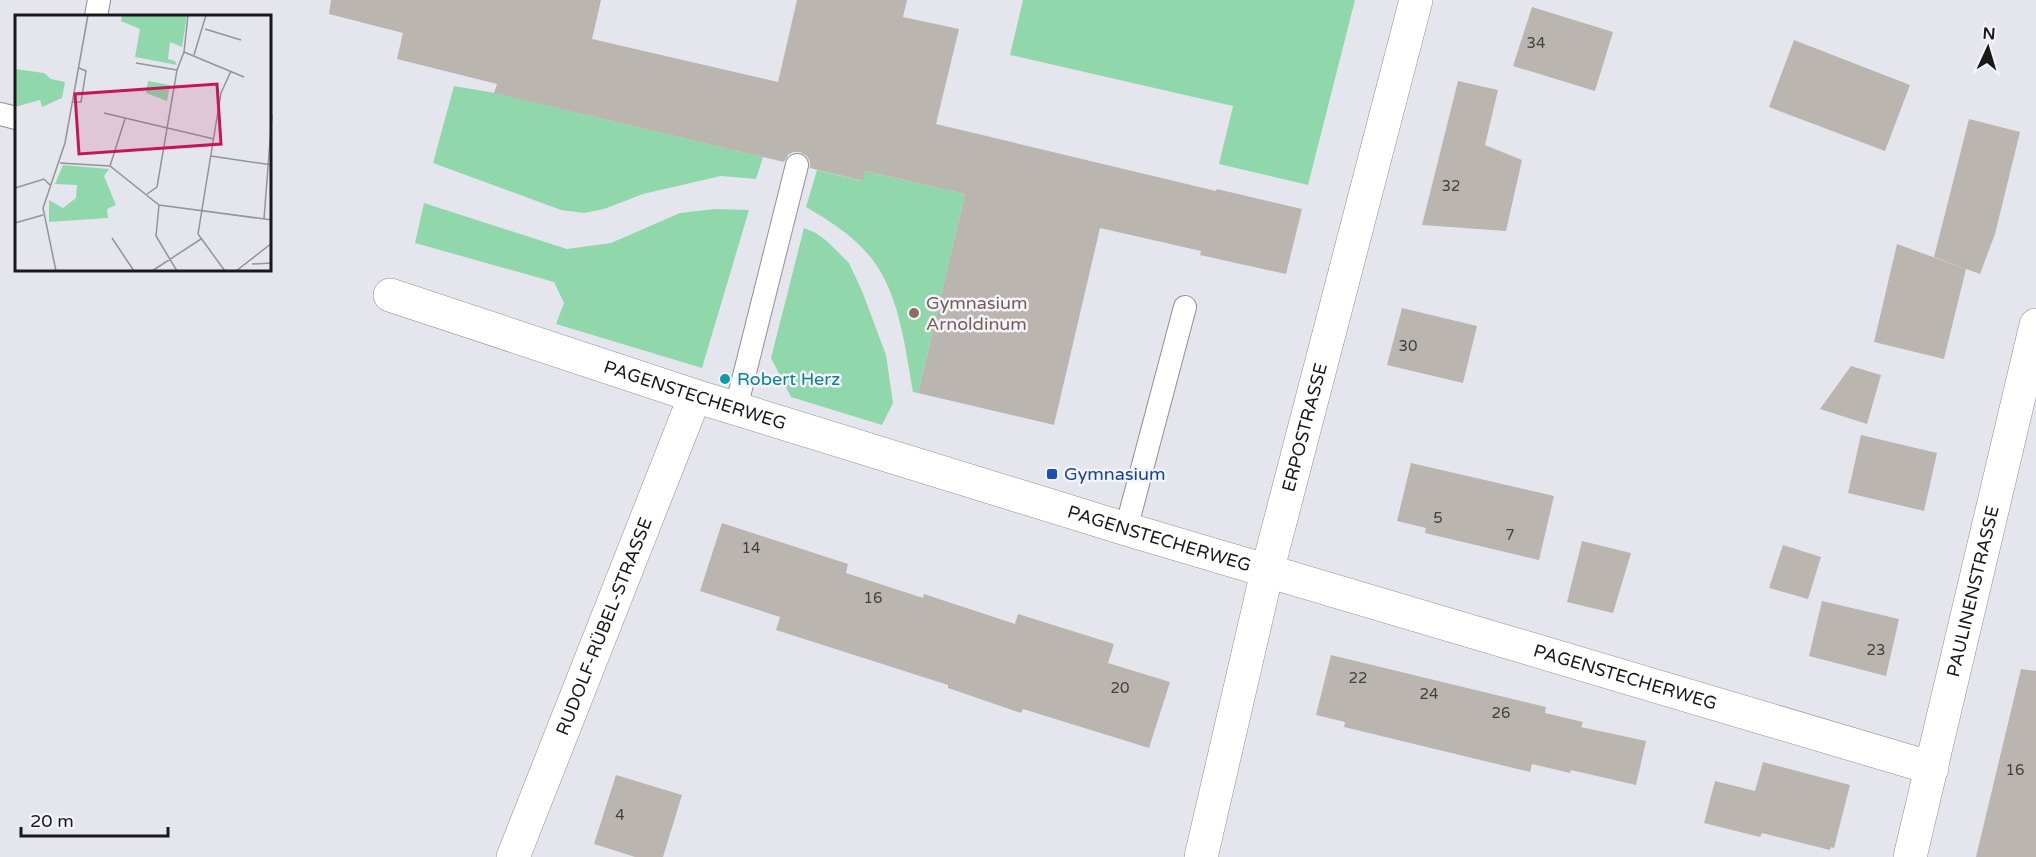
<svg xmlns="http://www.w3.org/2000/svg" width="2036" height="857" viewBox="0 0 2036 857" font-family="'Varela Round',sans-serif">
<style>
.green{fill:#91d7ac}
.building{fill:#bab5af}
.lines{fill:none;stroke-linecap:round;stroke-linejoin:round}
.lane-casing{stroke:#8f9096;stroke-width:24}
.street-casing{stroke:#8f9096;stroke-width:34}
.lane{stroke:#fff;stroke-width:22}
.street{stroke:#fff;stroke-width:33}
.education-dot{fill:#8d6e63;stroke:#f3f3fb;stroke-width:2}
.culture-dot{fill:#0f9aa8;stroke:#f3f3fb;stroke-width:2}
.transit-dot{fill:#1a4fb4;stroke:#f3f3fb;stroke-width:2}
.labels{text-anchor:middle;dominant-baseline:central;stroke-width:5;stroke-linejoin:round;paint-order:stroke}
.number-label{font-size:15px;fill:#414040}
.education-label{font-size:18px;fill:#785e54;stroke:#f3f3fb;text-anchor:start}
.culture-label{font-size:18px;fill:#0d838f;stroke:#f3f3fb;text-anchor:start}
.street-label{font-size:18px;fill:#19191b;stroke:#f3f3fb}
.transit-label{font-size:18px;fill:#164399;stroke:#f3f3fb;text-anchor:start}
.inset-road{fill:none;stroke:#939499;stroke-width:1.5}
.view{fill:#c2185b;fill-opacity:0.15;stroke:#c2185b;stroke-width:3}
.inset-edge{fill:none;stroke:#19191b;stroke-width:3}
</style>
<rect width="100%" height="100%" fill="#e5e6ed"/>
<!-- green -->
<path class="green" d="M1023,0H1355L1308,185L1219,164L1233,106L1010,55Z
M454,86L495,93L763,157L756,179L721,176L643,194L604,209L584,213L561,210L433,163Z
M817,170L862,181L865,171L965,194L918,393L913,392C905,347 899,287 866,252C849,233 828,220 806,207Z
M424,203L567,249L611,243L680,213L715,209L749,210L702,368L556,324L564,303L554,282L415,243Z
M804,228L816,233L828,242L849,263L862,291L886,355L893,403L882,425L791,397L771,358Z"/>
<!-- building -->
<path class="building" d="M331,0H601L592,39L778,82L797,0H907L903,17L959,29L936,124L1216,191L1217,189L1302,209L1286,274L1200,255L1201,251L1100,228L1054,425L918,393L965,194L865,171L863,181L810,168V162L807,156L800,152H793L788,155L784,162L494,93L497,84L397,59L403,33L329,14Z
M1532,7L1613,32L1595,91L1513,66Z
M1794,40L1910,85L1885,151L1769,107Z
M1458,81L1498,90L1485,145L1522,160L1506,231L1422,225Z
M1969,119L2020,132L1995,234L1980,274L1934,257Z
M1897,244L1966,269L1944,359L1874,342Z
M1402,308L1477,326L1463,383L1387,365Z
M1851,366L1881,375L1867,424L1820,409Z
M1861,435L1937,453L1924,511L1848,493Z
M1411,463L1554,496L1539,560L1425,533L1426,528L1397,521Z
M722,523L848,564L846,573L923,598L924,594L1015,624L1018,614L1114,644L1108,663L1170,682L1149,748L1023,709L1021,713L948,688V685L776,630L780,617L700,591Z
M1582,541L1631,553L1613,613L1567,602Z
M1783,545L1821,557L1808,599L1769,588Z
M1822,601L1899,619L1886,676L1809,656Z
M1331,655L1546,707L1545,713L1583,722L1581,727L1646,741L1636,785L1571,770L1570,773L1532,764L1530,772L1344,727L1345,722L1316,715Z
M2021,669L2036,671V857H1976Z
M1763,762L1850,785L1834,848L1831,847L1830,850L1762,833L1760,837L1704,823L1715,781L1755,791Z
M616,775L682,795L663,857H635L594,844Z"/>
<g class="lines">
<defs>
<path id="lane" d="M96,16L99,0
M0,114L16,118
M736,408L797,165
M1126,529L1185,307"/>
<g id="street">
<path id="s1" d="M390,295L695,396L1126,529L1932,768"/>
<path id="s2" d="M513,857L695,396"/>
<path id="s3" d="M1201,857L1267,572L1416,0"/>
<path id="s4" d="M1910,857L2036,325"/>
</g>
</defs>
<!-- lane casing -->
<use href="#lane" class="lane-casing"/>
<!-- street casing -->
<use href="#street" class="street-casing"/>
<!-- lane -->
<use href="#lane" class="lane"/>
<!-- street -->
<use href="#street" class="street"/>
</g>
<!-- markers -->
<circle class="education-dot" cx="914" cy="313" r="6"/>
<circle class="culture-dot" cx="725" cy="379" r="6"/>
<rect class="transit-dot" x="1046" y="468" width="12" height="12" rx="3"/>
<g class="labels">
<!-- number labels -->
<g class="number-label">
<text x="1536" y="43">34</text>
<text x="1451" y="186">32</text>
<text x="1408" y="346">30</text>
<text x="1438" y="518">5</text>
<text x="1510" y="535">7</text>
<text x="751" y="548">14</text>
<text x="873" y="598">16</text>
<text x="1876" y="650">23</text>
<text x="1358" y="678">22</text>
<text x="1120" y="688">20</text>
<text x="1429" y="694">24</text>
<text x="1501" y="713">26</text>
<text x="2015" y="770">16</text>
<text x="620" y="815">4</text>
</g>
<!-- education labels -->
<g class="education-label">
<text x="926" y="303">Gymnasium<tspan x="926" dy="21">Arnoldinum</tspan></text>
</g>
<!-- culture labels -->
<g class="culture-label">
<text x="737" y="379">Robert Herz</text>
</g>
<!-- street labels -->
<g class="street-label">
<text stroke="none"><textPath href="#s1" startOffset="321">PAGENSTECHERWEG</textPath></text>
<text stroke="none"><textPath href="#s3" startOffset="442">ERPOSTRASSE</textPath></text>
<text stroke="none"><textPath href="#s1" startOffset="807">PAGENSTECHERWEG</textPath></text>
<text stroke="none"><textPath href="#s4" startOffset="273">PAULINENSTRASSE</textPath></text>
<text stroke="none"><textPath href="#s2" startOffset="248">RUDOLF-RÜBEL-STRASSE</textPath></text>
<text stroke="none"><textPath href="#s1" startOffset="1293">PAGENSTECHERWEG</textPath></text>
</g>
<!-- transit labels -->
<g class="transit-label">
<text x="1064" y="474">Gymnasium</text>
</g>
</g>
<!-- overview -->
<g transform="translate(15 15)">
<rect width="256" height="256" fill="#e5e6ed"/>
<path d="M107,0H172L167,32L155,27L153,44L160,46L162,50L120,42L125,14L106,6ZM0,54L29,58L36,64L50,67L47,83L27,92L25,85L0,92ZM133,66L155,70L152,86L131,78ZM48,150L94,154L89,161L101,190L92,194L93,203L34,207V185L48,193L61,183L62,170L40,169Z" fill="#91d7ac"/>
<path class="inset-road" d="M190,14L226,25M169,37L173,0M179,40L191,0M121,48L162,55M58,87H66L71,56L64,53M89,98L199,124M196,141L257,150M45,148L95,151L144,190L257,205M95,151L110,104M0,173L29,164L35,170M132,179L142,172L162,55L169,37L229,62M144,190L141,221L162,256M249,204L257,100M0,208L28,200M97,223L119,256M237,249L257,248M41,256L28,193L50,128L73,0M137,256L186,224M210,256L183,219L206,78L216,56M221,256L257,228"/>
<path class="view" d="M202,69L206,129L64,139L60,79Z"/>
<rect width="256" height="256" class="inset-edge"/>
</g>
<!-- north arrow -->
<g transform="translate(1988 48) rotate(4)" stroke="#f3f3fb" stroke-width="4.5" paint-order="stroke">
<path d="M0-4.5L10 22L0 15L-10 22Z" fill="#19191b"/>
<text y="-9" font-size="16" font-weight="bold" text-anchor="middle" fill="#19191b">N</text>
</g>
<!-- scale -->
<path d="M21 827v9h147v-9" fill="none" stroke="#19191b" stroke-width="3"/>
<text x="30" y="827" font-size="18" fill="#19191b" stroke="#f3f3fb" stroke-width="4.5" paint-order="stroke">20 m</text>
</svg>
